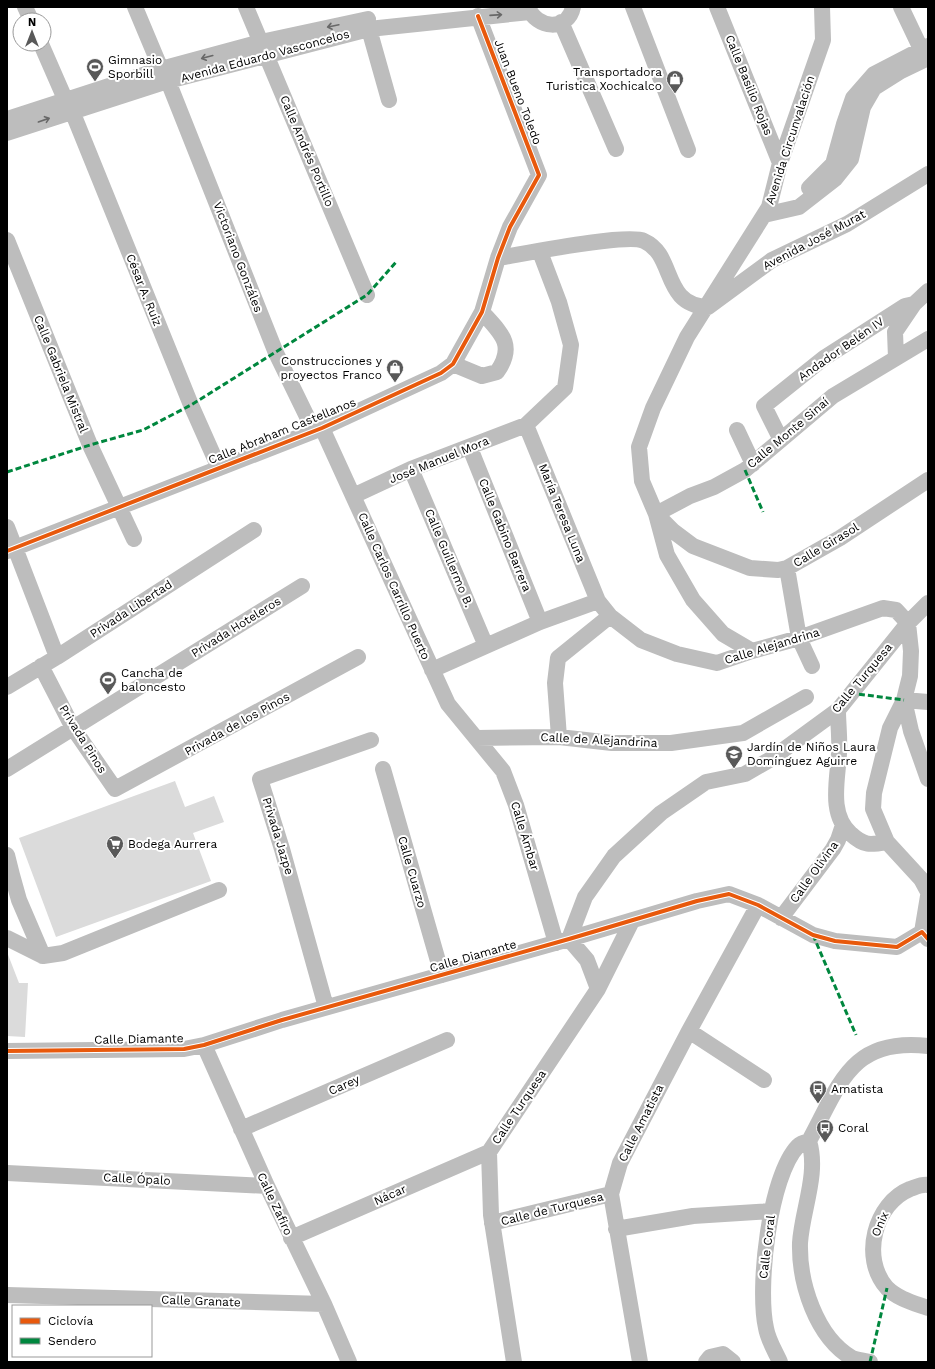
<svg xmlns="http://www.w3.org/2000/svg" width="935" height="1369" viewBox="0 0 935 1369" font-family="'Work Sans',sans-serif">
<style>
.building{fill:#dbdbdb}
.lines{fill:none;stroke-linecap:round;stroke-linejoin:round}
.minor{stroke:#bdbdbd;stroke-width:16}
.quiet{stroke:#00873e;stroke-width:3;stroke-dasharray:6 3;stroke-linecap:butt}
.cycleway-casing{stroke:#fff;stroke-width:6}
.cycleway{stroke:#e8590c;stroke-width:4}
.oneway{stroke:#686868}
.labels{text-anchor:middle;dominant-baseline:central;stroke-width:4;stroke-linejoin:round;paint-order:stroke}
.street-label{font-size:12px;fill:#000;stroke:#fff}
.poi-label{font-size:12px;fill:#000;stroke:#fff;text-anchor:start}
</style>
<rect width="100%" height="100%" fill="#fff"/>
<!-- building -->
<path class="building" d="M175,781L185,807L214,796L224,822L193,833L211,881L56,937L19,838Z
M7,952L19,983H28L25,1037L7,1036Z"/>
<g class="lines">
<!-- minor -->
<path class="minor" d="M25,7L31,20
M135,7L161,69
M246,7L367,295
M528,7C536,29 568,32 573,7
M633,7L688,150
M717,7L780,163
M901,7L921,49
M561,22L616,149
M369,29L389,100
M41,44L65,99
M168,81L276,353L314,431
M72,111L191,405L219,468
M7,119L161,69L261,42L368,19
M7,133L168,81L369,29L530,12
M809,188L833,164L844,124L853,98L874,74L928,46
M764,215L799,207L835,179L851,159L863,107L874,88L901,71L928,58
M7,240L90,445L134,539
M498,258C523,254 627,233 644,241C676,255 661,305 708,307L772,260L847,224L928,174
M896,358L895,332L914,304L928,291
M453,364L482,376L497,372C516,345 501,333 482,312
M526,425L598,601L610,616L641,640L677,654L717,663L752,651L799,638L883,608L896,610L908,623
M322,428L448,704L503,771L516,805L556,943
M737,430L753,464
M781,440L764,406L824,358L905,306L914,304
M470,448L540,622
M411,469L486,646
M353,496L411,469L526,425L565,388L571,345L559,302L540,252
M656,514L690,496L714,487L745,470L833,396L928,339
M657,515L673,531L693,546L750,568L778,570L787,568L840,538L928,480
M7,527L57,657
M7,551L322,428L441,373L453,364L482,312L498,258L510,227L539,175L478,16
M787,568L799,638L812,666
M752,651L723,634L693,600L667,555L656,514L642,481L639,447L653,408L687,337L769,207L780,163L823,40L822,7
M41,666L73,728L115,789L358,657
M432,670L540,622L598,601
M7,687L57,657L254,530
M904,700L911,731L928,779
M904,700L928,702
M838,710C838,724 840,739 839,753C838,779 828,814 851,834C864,846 870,845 887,842L921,879L928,892
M559,737L555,683L558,658L610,616
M477,738L559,737L612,743H671L743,733L806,697
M7,769L302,586
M383,769L442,975
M887,842L873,809L874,793L890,728L904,700L910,676L911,651L908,623
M7,855L12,875
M7,877L12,875L19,900L43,956L63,953L219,890
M781,918L833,849L838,840L843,825
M922,932L928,896
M7,938L43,956
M598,989L587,960L569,939L585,897L614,856L661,813L706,782L745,774L771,759L838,710L908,623L928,603
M326,1007L282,849L260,779L371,740
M689,1031L764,1080
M204,1045L267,1186L324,1304L349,1362
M7,1051L184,1049L204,1045L282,1020L569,939L697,901L729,894L758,905L813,935L835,941L897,947L922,932L928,939
M241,1129L447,1040
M7,1173L267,1186
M928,1185C922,1184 916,1187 910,1189C875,1203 860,1258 887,1288C898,1299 914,1303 928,1308
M492,1223L611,1194
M616,1229L693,1216L771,1211
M291,1238L489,1152
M7,1295L324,1304
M514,1362L491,1215L489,1152L598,989L632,921
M640,1362L611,1194L620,1163L689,1031L758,905
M706,1362L710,1357L723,1354L733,1362
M780,1362C775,1351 768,1340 766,1328C757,1289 769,1176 798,1146C800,1144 805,1142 809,1141
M870,1362C864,1361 857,1360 852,1358C816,1337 799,1283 800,1243C802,1210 819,1174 809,1141C840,1084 851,1037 928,1046"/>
<!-- quiet -->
<path class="quiet" d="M745,470L763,512
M7,472L90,445L143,430L191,405L367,295L397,261
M850,693L904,700
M813,935L856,1035
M870,1362L887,1288"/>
<defs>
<path id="cycleway" d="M7,551L322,428L441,373L453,364L482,312L498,258L510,227L539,175L478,16
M7,1051L184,1049L204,1045L282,1020L569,939L697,901L729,894L758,905L813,935L835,941L897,947L922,932L928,939"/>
</defs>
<!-- cycleway casing -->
<use href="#cycleway" class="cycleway-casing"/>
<!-- cycleway -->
<use href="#cycleway" class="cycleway"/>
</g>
<!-- one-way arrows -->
<defs><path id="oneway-shaft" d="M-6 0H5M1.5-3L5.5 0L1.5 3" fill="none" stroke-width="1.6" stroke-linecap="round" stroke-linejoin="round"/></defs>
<g class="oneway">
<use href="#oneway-shaft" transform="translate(496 15) rotate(-4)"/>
<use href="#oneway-shaft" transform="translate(333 26) rotate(168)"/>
<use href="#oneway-shaft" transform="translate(207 57) rotate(165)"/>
<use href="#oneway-shaft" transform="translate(44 120) rotate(-19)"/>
</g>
<!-- icons -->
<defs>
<symbol id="stadium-pin" viewBox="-11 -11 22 30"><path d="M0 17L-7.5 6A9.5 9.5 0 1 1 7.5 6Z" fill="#595959" stroke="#fff"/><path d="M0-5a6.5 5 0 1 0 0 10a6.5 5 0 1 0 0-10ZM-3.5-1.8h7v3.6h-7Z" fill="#fff"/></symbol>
<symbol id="shop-pin" viewBox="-11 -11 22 30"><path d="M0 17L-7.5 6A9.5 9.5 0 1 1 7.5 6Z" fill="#595959" stroke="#fff"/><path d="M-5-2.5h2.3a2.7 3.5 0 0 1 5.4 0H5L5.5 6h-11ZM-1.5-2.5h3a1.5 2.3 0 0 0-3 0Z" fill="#fff"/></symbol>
<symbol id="school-pin" viewBox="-11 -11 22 30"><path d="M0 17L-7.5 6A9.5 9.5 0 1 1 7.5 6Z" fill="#595959" stroke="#fff"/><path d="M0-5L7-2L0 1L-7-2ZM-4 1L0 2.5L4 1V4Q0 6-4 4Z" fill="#fff"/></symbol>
<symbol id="supermarket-pin" viewBox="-11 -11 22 30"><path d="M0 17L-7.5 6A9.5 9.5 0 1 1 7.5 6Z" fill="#595959" stroke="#fff"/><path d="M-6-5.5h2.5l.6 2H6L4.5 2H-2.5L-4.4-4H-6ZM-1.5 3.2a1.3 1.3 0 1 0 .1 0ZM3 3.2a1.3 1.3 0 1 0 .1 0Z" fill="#fff"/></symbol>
<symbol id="bus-pin" viewBox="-11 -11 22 30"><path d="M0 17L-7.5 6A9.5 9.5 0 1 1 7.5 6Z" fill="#595959" stroke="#fff"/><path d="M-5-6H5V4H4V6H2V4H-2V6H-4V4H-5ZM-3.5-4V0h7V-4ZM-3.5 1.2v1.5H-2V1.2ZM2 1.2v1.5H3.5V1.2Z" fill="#fff"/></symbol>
</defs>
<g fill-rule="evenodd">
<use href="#stadium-pin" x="85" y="57" width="20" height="27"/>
<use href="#shop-pin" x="665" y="69" width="20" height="27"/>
<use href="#shop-pin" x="385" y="358" width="20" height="27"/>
<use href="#stadium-pin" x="98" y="670" width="20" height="27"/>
<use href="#school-pin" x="724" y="744" width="20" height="27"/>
<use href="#supermarket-pin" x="105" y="834" width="20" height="27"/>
<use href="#bus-pin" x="808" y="1079" width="20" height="27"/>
<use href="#bus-pin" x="815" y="1118" width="20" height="27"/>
</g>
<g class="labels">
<!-- street labels -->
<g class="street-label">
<text transform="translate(265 56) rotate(-15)">Avenida Eduardo Vasconcelos</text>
<text transform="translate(749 85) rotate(68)">Calle Basilio Rojas</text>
<text transform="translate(518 92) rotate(69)">Juan Bueno Toledo</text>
<text transform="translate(790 140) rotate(-72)">Avenida Circunvalación</text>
<text transform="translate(307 151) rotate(67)">Calle Andrés Portillo</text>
<text transform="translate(814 240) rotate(-28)">Avenida José Murat</text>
<text transform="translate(238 257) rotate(69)">Victoriano Gonzáles</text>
<text transform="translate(144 290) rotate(68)">César A. Ruiz</text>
<text transform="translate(841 349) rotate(-35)">Andador Belén IV</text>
<text transform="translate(61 374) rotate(68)">Calle Gabriela Mistral</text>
<text transform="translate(282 431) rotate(-22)">Calle Abraham Castellanos</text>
<text transform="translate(788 433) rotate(-40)">Calle Monte Sinaí</text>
<text transform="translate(439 460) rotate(-22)">José Manuel Mora</text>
<text transform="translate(562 513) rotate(68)">María Teresa Luna</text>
<text transform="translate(505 535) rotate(68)">Calle Gabino Barrera</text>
<text transform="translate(826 545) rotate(-31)">Calle Girasol</text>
<text transform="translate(449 558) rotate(67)">Calle Guillermo B.</text>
<text transform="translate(394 586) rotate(66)">Calle Carlos Carrillo Puerto</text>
<text transform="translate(131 609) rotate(-33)">Privada Libertad</text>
<text transform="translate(236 627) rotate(-32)">Privada Hoteleros</text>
<text transform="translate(772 646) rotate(-17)">Calle Alejandrina</text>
<text transform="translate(862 678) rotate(-50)">Calle Turquesa</text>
<text transform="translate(237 724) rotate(-29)">Privada de los Pinos</text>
<text transform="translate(83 739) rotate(58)">Privada Pinos</text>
<text transform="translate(599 740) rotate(3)">Calle de Alejandrina</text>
<text transform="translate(278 836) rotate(73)">Privada Jazpe</text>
<text transform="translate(525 836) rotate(73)">Calle Ámbar</text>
<text transform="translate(412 872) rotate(74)">Calle Cuarzo</text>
<text transform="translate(814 872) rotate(-54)">Calle Olivina</text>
<text transform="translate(473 956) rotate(-16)">Calle Diamante</text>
<text transform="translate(139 1039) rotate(-1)">Calle Diamante</text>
<text transform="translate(344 1085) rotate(-24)">Carey</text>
<text transform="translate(519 1107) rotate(-56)">Calle Turquesa</text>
<text transform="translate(641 1123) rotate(-63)">Calle Amatista</text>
<text transform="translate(137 1179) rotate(3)">Calle Ópalo</text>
<text transform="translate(390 1195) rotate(-24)">Nácar</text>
<text transform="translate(275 1204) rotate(65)">Calle Zafiro</text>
<text transform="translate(552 1209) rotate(-14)">Calle de Turquesa</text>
<text transform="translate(880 1224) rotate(-66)">Onix</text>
<text transform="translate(767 1247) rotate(-83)">Calle Coral</text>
<text transform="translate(201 1301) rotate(2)">Calle Granate</text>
</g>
<!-- poi labels -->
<g class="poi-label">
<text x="108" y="60">Gimnasio<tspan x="108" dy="14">Sporbill</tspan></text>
<text x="662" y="72" text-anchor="end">Transportadora<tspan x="662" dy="14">Turistica Xochicalco</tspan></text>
<text x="382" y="361" text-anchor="end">Construcciones y<tspan x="382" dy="14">proyectos Franco</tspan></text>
<text x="121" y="673">Cancha de<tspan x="121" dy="14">baloncesto</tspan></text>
<text x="747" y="747">Jardín de Niños Laura<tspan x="747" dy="14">Domínguez Aguirre</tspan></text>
<text x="128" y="844">Bodega Aurrera</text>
<text x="831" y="1089">Amatista</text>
<text x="838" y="1128">Coral</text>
</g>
</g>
<!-- border -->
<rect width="935" height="1369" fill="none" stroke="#000000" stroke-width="16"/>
<!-- legend -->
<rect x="12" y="1305" width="140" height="52" fill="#ffffff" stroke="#999999"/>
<rect x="20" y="1318" width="20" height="6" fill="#e8590c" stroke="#999999"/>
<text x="48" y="1325" font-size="12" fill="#000000">Ciclovía</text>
<rect x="20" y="1338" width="20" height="6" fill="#00873e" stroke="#999999"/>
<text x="48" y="1345" font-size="12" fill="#000000">Sendero</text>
<!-- north arrow -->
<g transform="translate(32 32)"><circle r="19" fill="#ffffff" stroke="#999999"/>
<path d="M0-3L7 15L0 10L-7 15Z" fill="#595959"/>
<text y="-6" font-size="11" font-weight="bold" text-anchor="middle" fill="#000000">N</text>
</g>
</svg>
